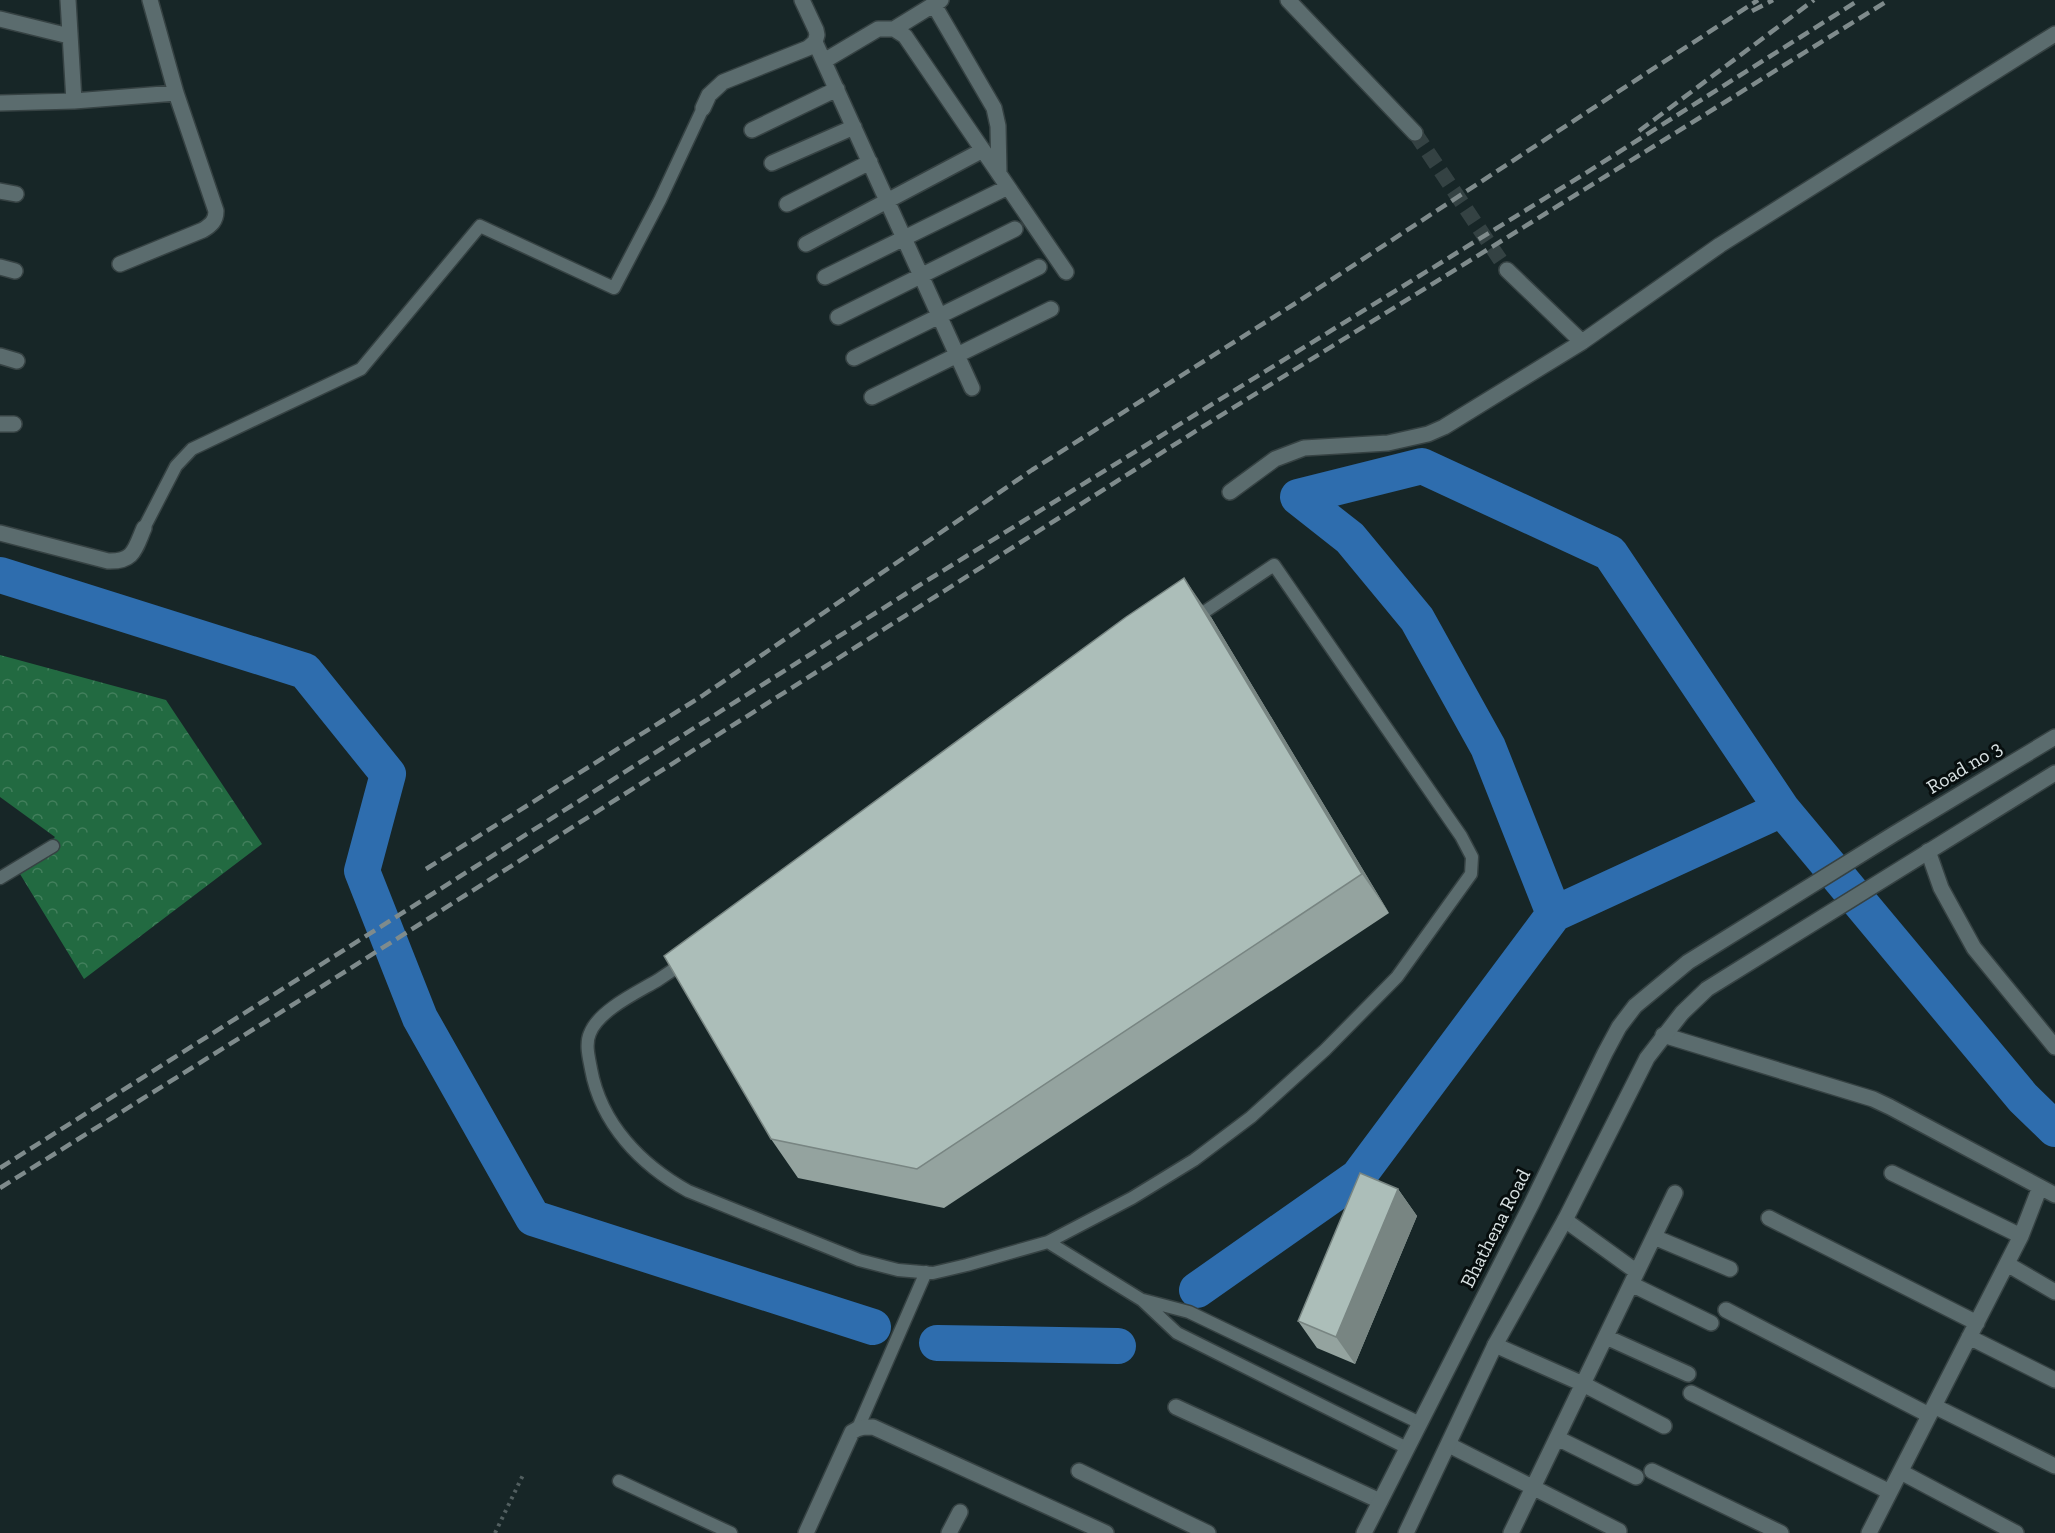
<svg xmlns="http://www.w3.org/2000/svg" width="2055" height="1533" viewBox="0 0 2055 1533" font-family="'Zilla Slab',serif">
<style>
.forest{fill:url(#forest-crowns)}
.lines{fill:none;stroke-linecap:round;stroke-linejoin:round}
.river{stroke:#2e6dae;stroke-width:36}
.street-tunnel{stroke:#344243;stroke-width:15;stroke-dasharray:15 8;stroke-linecap:butt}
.lane-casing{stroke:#364243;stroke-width:15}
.street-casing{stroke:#364243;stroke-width:18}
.secondary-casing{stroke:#364243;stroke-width:18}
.path{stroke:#525f60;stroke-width:4;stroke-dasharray:3 4.5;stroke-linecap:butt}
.lane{stroke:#5b6c6e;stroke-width:12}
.street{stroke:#5b6c6e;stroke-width:15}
.secondary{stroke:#5b6c6e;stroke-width:15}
.rail{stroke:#7f8b8c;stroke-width:4.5;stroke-dasharray:12 6;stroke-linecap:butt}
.wall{fill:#94a39f}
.shaded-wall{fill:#788582}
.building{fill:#acbeb9;stroke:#788582;stroke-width:1.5}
.labels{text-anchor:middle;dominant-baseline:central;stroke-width:6;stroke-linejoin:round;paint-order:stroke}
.street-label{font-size:20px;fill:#d9e2e3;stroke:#070e0e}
</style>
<defs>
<pattern id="forest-crowns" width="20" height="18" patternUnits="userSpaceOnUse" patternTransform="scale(1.5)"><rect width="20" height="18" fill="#226a41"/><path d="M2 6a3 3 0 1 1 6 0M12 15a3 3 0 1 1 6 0" fill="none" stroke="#427f5c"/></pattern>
</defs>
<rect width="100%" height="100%" fill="#172627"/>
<!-- forest -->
<path class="forest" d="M0,655L166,700L262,844L84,979L20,874L55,837L0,797Z"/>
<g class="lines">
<!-- river -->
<path class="river" d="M0,575L305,671L388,774L362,871L420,1018L533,1218L873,1327
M1554,914L1782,809
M1197,1290L1358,1177L1554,914L1488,747L1417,619L1350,538L1298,497L1422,466L1610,553L1782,809L2023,1098L2055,1129
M937,1343L1118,1346"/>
<!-- street-tunnel -->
<path class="street-tunnel" d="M1415,133L1507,270"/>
<defs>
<path id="lane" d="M144,528L176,466L192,449L361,369L480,226L614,288L660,200L703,108
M1274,565L1461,836L1472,857L1471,874L1397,977L1325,1050L1251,1117L1194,1160L1132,1198L1048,1242L967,1265L933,1273L898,1270L859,1260L688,1191C641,1165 601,1124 591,1069C589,1058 585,1044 590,1033C599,1010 638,992 658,980Z
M0,878L53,846
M1048,1242L1142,1300L1177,1333L1407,1448
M1143,1300L1189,1312L1420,1423
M858,1428L926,1272
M619,1481L731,1533"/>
<path id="street" d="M68,0L74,101
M802,0L816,30L817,35L815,42L972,388
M1288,0L1415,133
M934,5L994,108L998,126L999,174
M0,19L69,36
M894,29L941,0
M824,61L878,29H894L905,36L1066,272
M0,103L74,101L176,93
M703,108L709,95L723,82L808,48L815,42
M752,130L837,89
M772,163L854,127
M0,191L16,194
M787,204L870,162
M806,244L983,150
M120,264L203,230C211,225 216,221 216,211L176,93L150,0
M0,267L15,271
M1507,270L1582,342
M825,277L1008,187
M838,317L1015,229
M0,356L17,361
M854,358L1039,267
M872,397L1051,309
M0,424H14
M1230,492L1275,459L1304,448L1388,443L1428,434L1444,427L1582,342L1720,245L2055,34
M0,533L108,561C134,562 135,549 144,528
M1928,851L1941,888L1974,948L2055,1047
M1663,1035L1873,1099L1890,1107L2055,1195
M1892,1173L2021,1236
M1769,1218L1977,1323
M1565,1220L1637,1272
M1654,1237L1730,1269
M2007,1264L2055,1292
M1631,1284L1711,1323
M1726,1310L1929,1415
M1606,1337L1688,1374
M1969,1337L2055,1380
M1495,1345L1583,1384L1664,1426
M1691,1393L1890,1492
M1934,1406L2055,1466
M1176,1407L1380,1501
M1557,1438L1636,1477
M1449,1445L1619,1531
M1079,1471L1208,1533
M1652,1471L1781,1533
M1901,1472L2016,1533
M806,1533L852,1432C859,1427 864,1427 873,1427L1106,1533
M949,1533L960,1512
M1511,1533L1675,1193
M1869,1533L2021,1236L2040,1187"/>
<path id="secondary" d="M1364,1533L1532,1203L1605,1053L1619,1027L1635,1006L1688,962L1894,834L2055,737
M1406,1533L1495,1345L1565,1220L1647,1058L1682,1013L1707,989L2055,773"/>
</defs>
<!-- lane casing -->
<use href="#lane" class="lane-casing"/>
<!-- street casing -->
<use href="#street" class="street-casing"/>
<!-- secondary casing -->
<use href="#secondary" class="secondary-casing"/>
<!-- path -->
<path class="path" d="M495,1533L523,1475"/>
<!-- lane -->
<use href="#lane" class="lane"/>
<!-- street -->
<use href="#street" class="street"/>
<!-- secondary -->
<use href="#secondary" class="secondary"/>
<!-- rail -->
<path class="rail" d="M1752,11L1773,0
M1639,131L1814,0
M426,869L702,696L1032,470L1299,301L1758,0
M0,1168L915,588L1581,176L1859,0
M0,1188L313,992L1199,429L1889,0"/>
</g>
<!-- wall -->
<path class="wall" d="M1211,617L1389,913L944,1208L798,1178L771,1139Z
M1398,1189L1417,1216L1355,1364L1317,1348L1298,1321Z"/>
<!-- shaded-wall -->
<path class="shaded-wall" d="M1184,578L1211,617L1389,913L1362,874Z
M1398,1189L1417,1216L1355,1364L1336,1337Z"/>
<!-- building -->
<path class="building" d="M1184,578L1362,874L917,1169L771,1139L664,956L1126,617Z
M1360,1173L1398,1189L1336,1337L1298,1321Z"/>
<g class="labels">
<!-- street labels -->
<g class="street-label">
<text transform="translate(1964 767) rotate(-31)">Road no 3</text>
<text transform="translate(1495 1228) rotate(-63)">Bhathena Road</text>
</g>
</g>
</svg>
